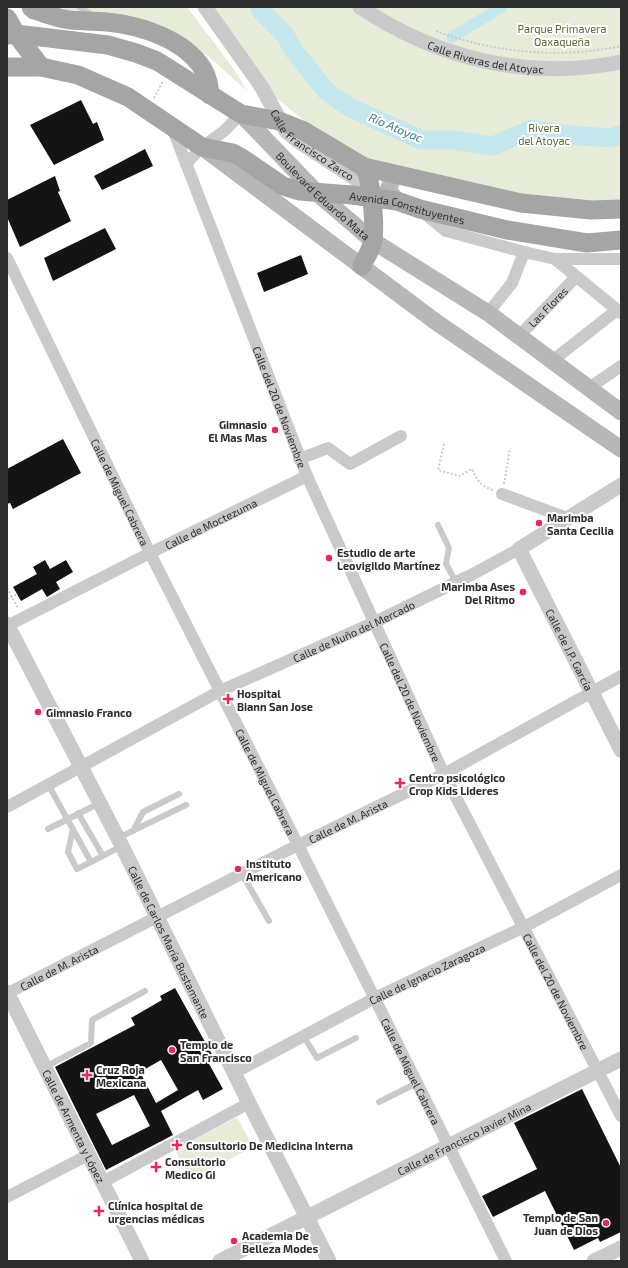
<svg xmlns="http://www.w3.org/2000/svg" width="628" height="1268" viewBox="0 0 628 1268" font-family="'Exo 2',sans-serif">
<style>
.green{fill:#e7ecd9}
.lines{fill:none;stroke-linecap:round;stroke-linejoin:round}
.canal{stroke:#c4e6ed;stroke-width:11}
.river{stroke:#c4e6ed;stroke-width:19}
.building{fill:#141414;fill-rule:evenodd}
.path{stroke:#cacaca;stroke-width:2;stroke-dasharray:2 2;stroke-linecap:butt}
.service{stroke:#cacaca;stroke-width:6}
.minor{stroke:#cacaca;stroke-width:12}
.tertiary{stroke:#cacaca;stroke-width:15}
.secondary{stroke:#b7b7b7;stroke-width:17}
.primary{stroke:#a5a5a5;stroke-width:19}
.poi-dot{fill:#ef245d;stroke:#fff;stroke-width:1.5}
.labels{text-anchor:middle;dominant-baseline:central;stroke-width:4;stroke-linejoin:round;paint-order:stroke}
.park-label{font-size:11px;fill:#5b6b38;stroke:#fff}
.street-label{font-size:11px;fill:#2d2d2d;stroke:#fff}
.poi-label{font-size:11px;font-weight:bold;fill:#2d2d2d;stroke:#fff;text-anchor:start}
.water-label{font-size:12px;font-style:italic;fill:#357d8d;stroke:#fff}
</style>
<rect width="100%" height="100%" fill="#fff"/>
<!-- green -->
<path class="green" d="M30,7H187L234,69L247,91L208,56L181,41Z
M206,7H621V208L600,210L356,162L261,86Z
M237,1117L253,1147L191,1180L175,1150Z"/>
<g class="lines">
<!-- canal -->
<path class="canal" d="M452,37L502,7"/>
<!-- river -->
<path class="river" d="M260,7L261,11L285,35L294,51L326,91L349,107L421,140H452L493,146L532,129L568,135L611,138L621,134"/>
</g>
<!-- building -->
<path class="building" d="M81,100L93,124L97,122L104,140L54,165L30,125Z
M145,149L153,166L102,190L94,176Z
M55,176L60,191L58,192L71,221L20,247L7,217V200Z
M105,228L116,249L53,281L44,258Z
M301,255L308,274L264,292L257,273Z
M63,439L81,473L13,509L10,503L7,504V469Z
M45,560L50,569L66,560L73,572L56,582L60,589L47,597L42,589L21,601L13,587L37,574L33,567Z
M175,988L214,1058L208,1062L223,1089L203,1100L198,1090L161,1111L173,1135L106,1170L55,1067L135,1025L131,1018L162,1000L160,996ZM161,1060L178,1090L156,1103L140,1072ZM134,1095L150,1126L112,1145L96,1114Z
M582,1089L621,1168V1232L600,1242L598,1238L574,1250L545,1191L493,1217L482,1196L537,1169L514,1123Z"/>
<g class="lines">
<!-- path -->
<path class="path" d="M436,31C495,53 560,59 621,46
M154,98L163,81
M444,444L438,470L460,476L472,469C477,480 480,486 493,490
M504,484L510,448
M7,588L18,608
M7,599L17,594"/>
<!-- service -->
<path class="service" d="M79,7L92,15
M438,525L449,548L446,564L456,582
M49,786L91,862L122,846
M78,813L103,856
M48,829L100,803
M73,829L68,852L77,869L91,862
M133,831L143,812L179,794
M118,838L186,805
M242,874L269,921
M304,1037L317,1058L356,1038
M45,1067L91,1043L92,1020L145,991
M379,1102L417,1083"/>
<!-- minor -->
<g class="minor">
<path id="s1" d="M172,127L307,476L444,774L621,1116"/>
<path d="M186,164L202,147L224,131L241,114"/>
<path d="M424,213L446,231L524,252L555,259H621"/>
<path id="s2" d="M7,258L150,553L298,845L506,1261"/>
<path d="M555,259L621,313"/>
<path d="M488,313L512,283L524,252"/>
<path id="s3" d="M519,336L576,277"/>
<path d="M552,361L617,310"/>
<path d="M589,388L621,366"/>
<path d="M299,459L328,448L350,464L401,436"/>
<path d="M502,494L567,518"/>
<path id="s4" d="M7,626L150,553L307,476"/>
<path id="s5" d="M7,807L220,691L375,622L473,574L519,549"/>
<path id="s6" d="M8,993L298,845L444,774L621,676"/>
<path id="s7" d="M234,1073L375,998L524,927L621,875"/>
<path d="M103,1182L249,1103"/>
<path d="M7,1197L88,1155"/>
</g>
<!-- tertiary -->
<g class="tertiary">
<path id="s8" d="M205,7L261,86L286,131L298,141L356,179L372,198"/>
<path id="s9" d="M360,7C438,59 528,81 621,62"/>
<path id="s10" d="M621,485L519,549L621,750"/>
<path id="s11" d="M7,624L122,846L249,1103L329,1261"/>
<path id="s12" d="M7,992L142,1261"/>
<path id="s13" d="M220,1261L621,1059"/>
<path d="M594,1261L621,1248"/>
</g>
<!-- secondary -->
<g class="secondary">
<path id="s14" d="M241,114L317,193L373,241L488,313L621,412"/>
<path d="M202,147L436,322L621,449"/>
<path d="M397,201L388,190L392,180L398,175"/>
</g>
<!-- primary -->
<g class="primary">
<path d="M31,7L34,10C44,13 54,17 64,19C78,22 92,20 107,22C140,25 184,39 203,69C208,77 209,86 210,95"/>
<path d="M7,18L16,34L41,67"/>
<path d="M7,35L16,34L108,45L136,53L157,61L241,114L279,121L302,130L364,167L521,203L591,210L621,209"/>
<path id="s15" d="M7,67H41L78,75L128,97L202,147L233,153L242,158L283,186L299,191L352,195L397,201L420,209L507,230L587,243L621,240"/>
<path d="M362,266C365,258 372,249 373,240C375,225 372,180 364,167"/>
</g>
</g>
<!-- markers -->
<g class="poi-dot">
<circle cx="275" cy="430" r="4"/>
<circle cx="539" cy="523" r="4"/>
<circle cx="329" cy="558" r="4"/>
<circle cx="523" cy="592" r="4"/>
<path d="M226 693h4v4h4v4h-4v4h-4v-4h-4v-4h4z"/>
<circle cx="38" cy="712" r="4"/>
<path d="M398 777h4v4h4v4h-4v4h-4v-4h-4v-4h4z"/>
<circle cx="238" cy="869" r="4"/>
<circle cx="172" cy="1050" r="4"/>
<path d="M85 1069h4v4h4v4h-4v4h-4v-4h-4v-4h4z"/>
<path d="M175 1139h4v4h4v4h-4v4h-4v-4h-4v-4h4z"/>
<path d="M154 1161h4v4h4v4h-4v4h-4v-4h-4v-4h4z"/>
<path d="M97 1205h4v4h4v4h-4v4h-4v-4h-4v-4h4z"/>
<circle cx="606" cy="1223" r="4"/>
<circle cx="234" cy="1241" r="4"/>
</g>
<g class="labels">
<!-- park labels -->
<g class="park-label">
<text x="562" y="28">Parque Primavera<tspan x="562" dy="13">Oaxaqueña</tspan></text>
<text x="544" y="127">Rivera<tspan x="544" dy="13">del Atoyac</tspan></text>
</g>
<!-- street labels -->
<g class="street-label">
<text stroke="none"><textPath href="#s9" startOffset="137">Calle Riveras del Atoyac</textPath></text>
<text stroke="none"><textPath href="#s8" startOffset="177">Calle Francisco Zarco</textPath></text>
<text stroke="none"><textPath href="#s14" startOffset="116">Boulevard Eduardo Mata</textPath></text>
<text stroke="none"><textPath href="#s15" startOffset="434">Avenida Constituyentes</textPath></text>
<text stroke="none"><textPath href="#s3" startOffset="41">Las Flores</textPath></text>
<text stroke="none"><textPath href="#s1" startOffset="300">Calle del 20 de Noviembre</textPath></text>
<text stroke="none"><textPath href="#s2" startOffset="260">Calle de Miguel Cabrera</textPath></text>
<text stroke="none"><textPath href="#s4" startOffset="228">Calle de Moctezuma</textPath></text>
<text stroke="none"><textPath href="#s5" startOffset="389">Calle de Nuño del Mercado</textPath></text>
<text stroke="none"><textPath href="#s10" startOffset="233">Calle de J.P. García</textPath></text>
<text stroke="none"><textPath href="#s1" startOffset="623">Calle del 20 de Noviembre</textPath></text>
<text stroke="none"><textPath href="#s2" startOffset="584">Calle de Miguel Cabrera</textPath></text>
<text stroke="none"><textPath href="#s6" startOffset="381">Calle de M. Arista</textPath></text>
<text stroke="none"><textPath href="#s11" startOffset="357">Calle de Carlos María Bustamante</textPath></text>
<text stroke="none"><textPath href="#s6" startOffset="57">Calle de M. Arista</textPath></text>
<text stroke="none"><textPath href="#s7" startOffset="217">Calle de Ignacio Zaragoza</textPath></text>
<text stroke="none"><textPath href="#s1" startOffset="947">Calle del 20 de Noviembre</textPath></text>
<text stroke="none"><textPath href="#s2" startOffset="908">Calle de Miguel Cabrera</textPath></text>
<text stroke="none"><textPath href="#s12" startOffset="150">Calle de Armenta y López</textPath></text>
<text stroke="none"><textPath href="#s13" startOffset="273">Calle de Francisco Javier Mina</textPath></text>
</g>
<!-- poi labels -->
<g class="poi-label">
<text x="267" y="424" text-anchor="end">Gimnasio<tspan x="267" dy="13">El Mas Mas</tspan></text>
<text x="547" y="517">Marimba<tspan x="547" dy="13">Santa Cecilia</tspan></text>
<text x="337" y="552">Estudio de arte<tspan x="337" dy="13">Leovigildo Martínez</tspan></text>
<text x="515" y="586" text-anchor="end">Marimba Ases<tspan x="515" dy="13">Del Ritmo</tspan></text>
<text x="237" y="693">Hospital<tspan x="237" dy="13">Biann San Jose</tspan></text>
<text x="46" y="712">Gimnasio Franco</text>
<text x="409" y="777">Centro psicológico<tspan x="409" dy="13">Crop Kids Lideres</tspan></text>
<text x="246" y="863">Instituto<tspan x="246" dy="13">Americano</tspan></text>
<text x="180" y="1044">Templo de<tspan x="180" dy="13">San Francisco</tspan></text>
<text x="96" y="1069">Cruz Roja<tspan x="96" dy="13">Mexicana</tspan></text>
<text x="186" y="1145">Consultorio De Medicina Interna</text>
<text x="165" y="1161">Consultorio<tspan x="165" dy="13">Medico Gi</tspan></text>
<text x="108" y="1205">Clínica hospital de<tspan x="108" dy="13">urgencias médicas</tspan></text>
<text x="598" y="1217" text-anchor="end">Templo de San<tspan x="598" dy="13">Juan de Dios</tspan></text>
<text x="242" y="1235">Academia De<tspan x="242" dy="13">Belleza Modes</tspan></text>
</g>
<!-- water labels -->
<g class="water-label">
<text transform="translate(396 127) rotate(23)">Río Atoyac</text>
</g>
</g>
<!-- border -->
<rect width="628" height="1268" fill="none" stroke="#2d2d2d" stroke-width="16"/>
</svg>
